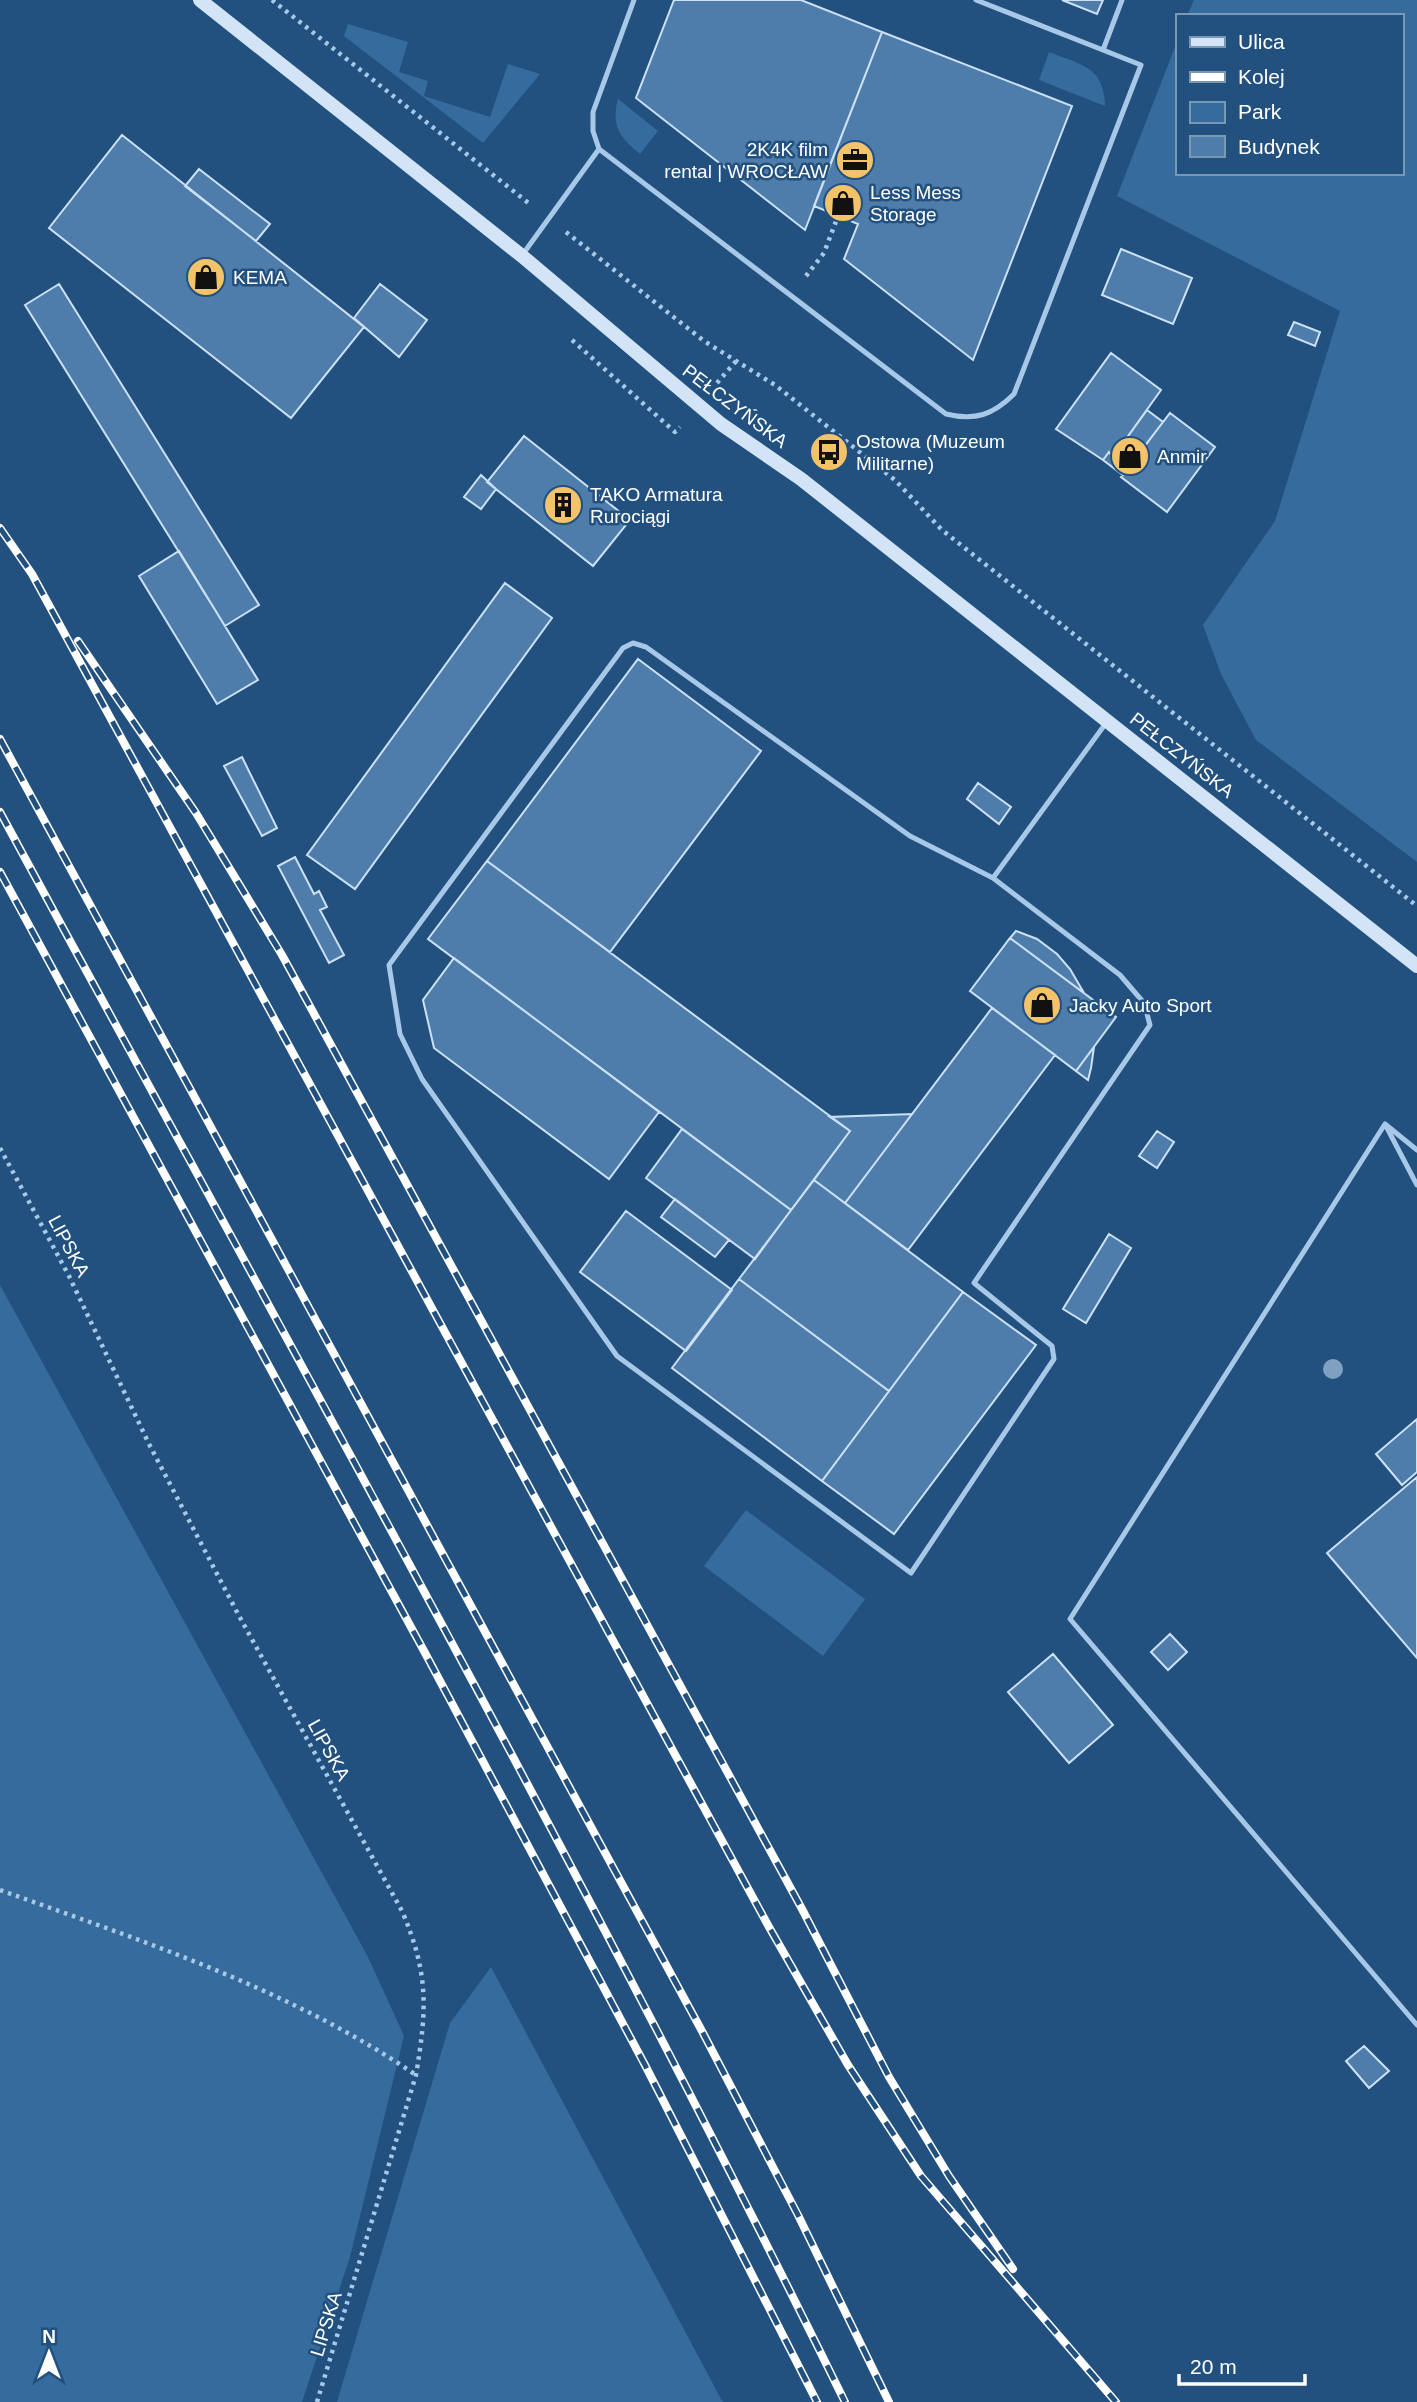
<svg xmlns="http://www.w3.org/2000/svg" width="1417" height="2402" viewBox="0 0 1417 2402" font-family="Arial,sans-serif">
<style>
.green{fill:#366b9e}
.building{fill:#4f7dab;stroke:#cce1f6;stroke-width:2}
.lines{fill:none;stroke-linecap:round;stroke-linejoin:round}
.path{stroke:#a8c8e7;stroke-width:4.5;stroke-dasharray:3.5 5;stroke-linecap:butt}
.service{stroke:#a8c8e7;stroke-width:5}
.secondary{stroke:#d2e4f6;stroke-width:14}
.rail-casing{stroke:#fff;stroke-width:8}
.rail{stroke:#225180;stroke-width:5;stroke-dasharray:16;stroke-linecap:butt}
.tree{fill:#80a0c1}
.labels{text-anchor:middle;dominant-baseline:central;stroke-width:5;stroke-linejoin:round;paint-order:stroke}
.poi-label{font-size:19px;fill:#fff;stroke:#225180;text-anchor:start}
.street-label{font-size:19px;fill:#fff;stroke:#225180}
</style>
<rect width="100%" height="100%" fill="#225180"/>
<!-- green -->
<path class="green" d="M1194,0H1417V862L1256,740L1221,674L1203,625L1275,521L1340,311L1117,196L1177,42V173H1401V16H1187Z
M348,24L408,42L399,72L428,81L424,96L490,117L508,64L540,74L483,143L344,36Z
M1049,52C1081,65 1104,66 1105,106L1039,80Z
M618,99L658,131L640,154C619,137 611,126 618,99Z
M0,1285L368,1957L404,2036L350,2257L302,2402H0Z
M746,1510L865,1599L823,1656L704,1566Z
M491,1967L721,2399L723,2402H337L450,2023Z"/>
<!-- building -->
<path class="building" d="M674,0H801L882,32L805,230L636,98Z
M1062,0H1103L1097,14Z
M882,32L1072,106L973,360L844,259L858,224L814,206Z
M122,135L364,327L291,418L49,228Z
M199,169L270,224L256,241L185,186Z
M1121,249L1192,278L1173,324L1102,295Z
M59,284L259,605L225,626L25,305Z
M380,284L427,320L399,357L354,318Z
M1294,322L1320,332L1315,346L1288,335Z
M1111,353L1161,390L1113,457L1109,452L1103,460L1056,429Z
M1147,410L1163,422L1123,475L1103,460L1109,452L1113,457Z
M1170,413L1215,447L1167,512L1121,477Z
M524,436L630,520L593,566L487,482Z
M481,475L496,489L481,509L464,497Z
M179,551L258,680L217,704L139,576Z
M505,583L552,618L355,889L307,855Z
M638,659L761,751L610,952L487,861Z
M242,757L277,828L262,836L224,766Z
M978,783L1011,807L999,824L967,799Z
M295,857L314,894L319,891L327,907L320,910L344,955L329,963L278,866Z
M487,861L850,1131L791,1210L428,939Z
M1016,931L1037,939L1057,954L1070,969L1084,993L1010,938Z
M1010,938L1116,1017L1076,1071L970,991Z
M454,958L659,1112L609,1179L434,1048L423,1000Z
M992,1008L1055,1055L908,1250L845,1203Z
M1094,1047L1091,1068L1088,1080L1076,1071Z
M912,1114L845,1203L814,1180L850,1131L830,1117Z
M682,1129L791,1210L755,1259L646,1178Z
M1157,1131L1174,1142L1157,1168L1139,1156Z
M814,1180L963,1292L889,1391L739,1279Z
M675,1199L729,1240L715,1257L661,1217Z
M626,1211L732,1290L686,1351L580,1272Z
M1109,1234L1131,1248L1086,1323L1063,1309Z
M739,1279L889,1391L822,1481L672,1368Z
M963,1292L1036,1345L894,1534L822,1481Z
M1417,1419V1472L1402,1485L1376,1454Z
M1417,1477V1658L1327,1553Z
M1170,1634L1187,1652L1168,1670L1151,1652Z
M1053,1654L1113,1725L1069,1763L1008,1692Z
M1364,2046L1389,2071L1369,2088L1346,2061Z"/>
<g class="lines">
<!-- path -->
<path class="path" d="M272,0L531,205
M566,232L704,341L775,385L895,480L942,530L1417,906
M806,276L824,253L838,216
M572,340L675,432L680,427
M717,383L737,360
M0,1148L69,1276L149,1444L238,1614L402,1911C429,1974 427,2009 416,2075L317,2402
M0,1890C142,1941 290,1989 416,2075"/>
<!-- service -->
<path class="service" d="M1103,50L1122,0
M599,149L593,131V112L634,0
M523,254L599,149L946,414C975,421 993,415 1014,394L1141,65L976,0
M993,878L1120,975L1144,1003L1150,1025L974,1283L1052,1346L1054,1359L911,1573L617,1356L422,1079L400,1034L389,965L623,648L633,643L646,647L910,836L993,878L1106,723
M1386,1126L1417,1185
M1417,1150L1385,1124L1070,1619L1417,2025"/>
<!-- secondary -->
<path class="secondary" d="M200,0L522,256L721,424L801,479L1417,966"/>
<defs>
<path id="rail" d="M0,528L32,574L769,1927L848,2065L921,2176L1116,2402
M78,641L196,813L282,955L802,1909L889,2077L949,2176L1013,2269
M0,739L703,2033L798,2215L889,2402
M0,812C286,1340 580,1863 845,2402
M0,872L424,1651L645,2065L817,2402"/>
</defs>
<!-- rail casing -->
<use href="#rail" class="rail-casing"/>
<!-- rail -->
<use href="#rail" class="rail"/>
</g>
<!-- trees -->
<circle class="tree" cx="1333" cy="1369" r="10"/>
<!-- icons -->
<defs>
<symbol id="office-disc" viewBox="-11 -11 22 22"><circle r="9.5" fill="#f3c36a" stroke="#225180"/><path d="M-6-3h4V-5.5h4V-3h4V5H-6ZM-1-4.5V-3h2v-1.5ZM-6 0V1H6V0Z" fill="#111"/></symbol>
<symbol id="shop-disc" viewBox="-11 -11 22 22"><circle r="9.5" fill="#f3c36a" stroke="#225180"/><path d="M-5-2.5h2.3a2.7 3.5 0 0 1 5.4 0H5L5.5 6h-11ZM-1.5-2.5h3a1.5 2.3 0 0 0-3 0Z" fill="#111"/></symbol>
<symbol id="bus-disc" viewBox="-11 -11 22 22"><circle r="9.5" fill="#f3c36a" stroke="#225180"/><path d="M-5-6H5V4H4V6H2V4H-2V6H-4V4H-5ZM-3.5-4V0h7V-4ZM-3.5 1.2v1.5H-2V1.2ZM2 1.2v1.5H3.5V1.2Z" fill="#111"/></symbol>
<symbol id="building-disc" viewBox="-11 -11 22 22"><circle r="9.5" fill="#f3c36a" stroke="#225180"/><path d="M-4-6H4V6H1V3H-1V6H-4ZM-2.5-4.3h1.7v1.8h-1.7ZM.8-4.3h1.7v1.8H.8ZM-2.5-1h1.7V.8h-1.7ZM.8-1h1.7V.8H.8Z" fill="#111"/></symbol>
</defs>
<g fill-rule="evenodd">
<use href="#office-disc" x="833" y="138" width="44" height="44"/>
<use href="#shop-disc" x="821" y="181" width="44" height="44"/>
<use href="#shop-disc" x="184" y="255" width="44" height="44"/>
<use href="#bus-disc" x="807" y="430" width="44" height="44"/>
<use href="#shop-disc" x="1108" y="434" width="44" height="44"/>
<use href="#building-disc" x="541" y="483" width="44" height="44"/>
<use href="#shop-disc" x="1020" y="983" width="44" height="44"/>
</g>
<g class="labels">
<!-- poi labels -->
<g class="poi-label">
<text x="828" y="149" text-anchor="end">2K4K film<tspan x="828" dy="22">rental | WROCŁAW</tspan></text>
<text x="870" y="192">Less Mess<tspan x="870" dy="22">Storage</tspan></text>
<text x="233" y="277">KEMA</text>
<text x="856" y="441">Ostowa (Muzeum<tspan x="856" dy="22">Militarne)</tspan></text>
<text x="1157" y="456">Anmir</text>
<text x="590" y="494">TAKO Armatura<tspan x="590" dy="22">Rurociągi</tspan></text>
<text x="1069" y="1005">Jacky Auto Sport</text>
</g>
<!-- street labels -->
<g class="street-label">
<text transform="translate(735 406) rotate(37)">PEŁCZYŃSKA</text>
<text transform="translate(1182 755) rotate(38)">PEŁCZYŃSKA</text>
<text transform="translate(69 1246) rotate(62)">LIPSKA</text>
<text transform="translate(329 1750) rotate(61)">LIPSKA</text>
<text transform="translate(326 2324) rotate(-73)">LIPSKA</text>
</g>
</g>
<!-- legend -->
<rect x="1176" y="14" width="228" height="161" fill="#225180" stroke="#7a97b3" stroke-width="2"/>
<rect x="1190" y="37" width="35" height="10" fill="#d2e4f6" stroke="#7a97b3" stroke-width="2"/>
<text x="1238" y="49" font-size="21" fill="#ffffff">Ulica</text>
<rect x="1190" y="72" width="35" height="10" fill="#ffffff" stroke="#7a97b3" stroke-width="2"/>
<text x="1238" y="84" font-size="21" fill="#ffffff">Kolej</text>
<rect x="1190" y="102" width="35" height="21" fill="#366b9e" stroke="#7a97b3" stroke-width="2"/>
<text x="1238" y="119" font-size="21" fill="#ffffff">Park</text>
<rect x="1190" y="136" width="35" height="21" fill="#4f7dab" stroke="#7a97b3" stroke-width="2"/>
<text x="1238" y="154" font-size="21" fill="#ffffff">Budynek</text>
<!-- north arrow -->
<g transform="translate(49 2353)" stroke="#225180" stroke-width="5" paint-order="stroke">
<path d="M0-5L12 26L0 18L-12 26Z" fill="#ffffff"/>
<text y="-10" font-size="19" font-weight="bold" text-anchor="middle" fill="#ffffff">N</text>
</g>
<!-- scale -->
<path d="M1179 2374v10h126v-10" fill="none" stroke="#ffffff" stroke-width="3.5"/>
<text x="1190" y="2374" font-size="21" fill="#ffffff" stroke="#225180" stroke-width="5" paint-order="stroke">20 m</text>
</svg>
